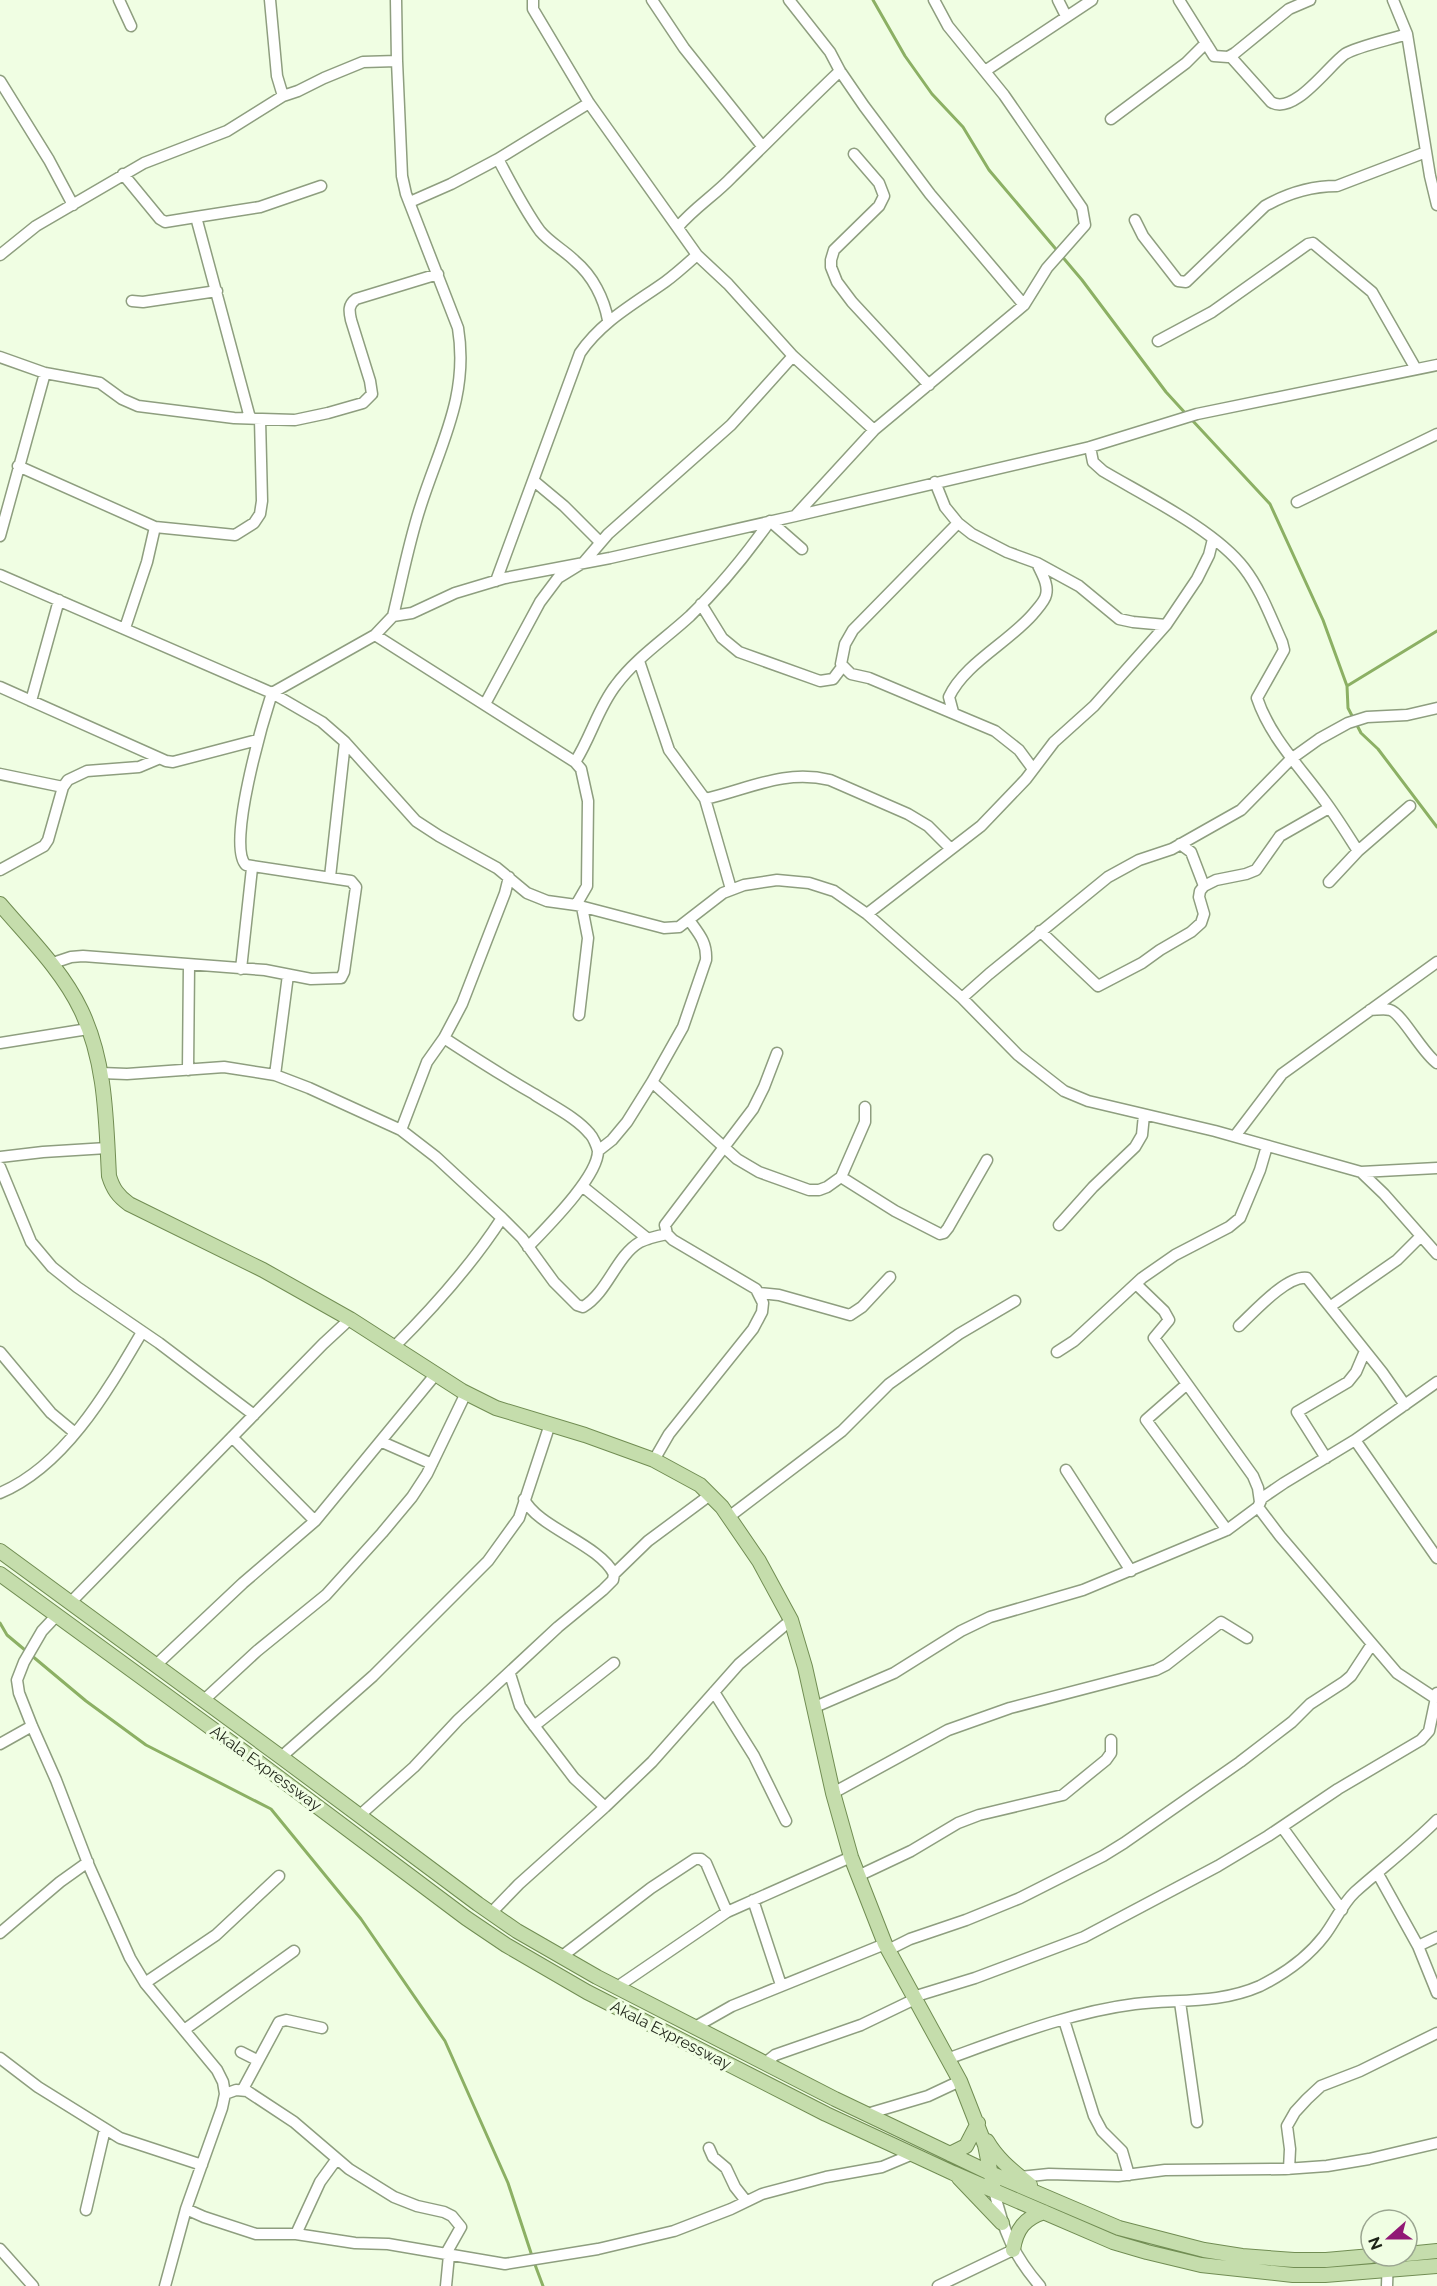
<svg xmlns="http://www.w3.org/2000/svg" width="1437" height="2286" viewBox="0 0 1437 2286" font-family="Raleway,sans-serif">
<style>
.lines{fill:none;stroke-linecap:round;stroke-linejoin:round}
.stream{stroke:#8cb064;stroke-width:3}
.minor-casing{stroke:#8e9e7f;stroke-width:13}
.major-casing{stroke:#718d53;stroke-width:16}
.minor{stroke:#fff;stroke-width:10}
.major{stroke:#c5ddac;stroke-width:14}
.labels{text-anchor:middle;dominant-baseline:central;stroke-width:6;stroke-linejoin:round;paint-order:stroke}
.street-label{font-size:16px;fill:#1c2216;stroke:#f0fee3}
</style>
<rect width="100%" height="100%" fill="#f0fee3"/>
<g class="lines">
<!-- stream -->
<path class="stream" d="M873,0L905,56L932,94L963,127L989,170L1082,280L1166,392L1187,415
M1192,420L1270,504L1323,620L1347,686L1348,708L1361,733L1378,749L1437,827
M1347,686L1437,631
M0,1623L7,1635L86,1701L146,1745L271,1809L361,1919L445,2041L508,2183L532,2256
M534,2262L543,2286"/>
<defs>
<path id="minor" d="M119,0L131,26
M270,0L277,76L283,96
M533,0V9L589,103L697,255L728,284L793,356L874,430
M652,0L684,48L762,146
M789,0L830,52L840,71L864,106L930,194L1024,305
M1058,0L1066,16
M1179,0L1214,56L1228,57L1235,53L1289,9L1310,0
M1393,0L1407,34L1430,176L1437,205
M1230,56L1271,102C1294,116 1328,66 1345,54C1356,47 1392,39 1407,34
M985,71L1092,0
M0,81L49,160L73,205
M1111,119L1186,63L1206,43
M854,154L879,183L884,196L879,206L834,250L831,260V267L837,282L852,302L929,385
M498,159C511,183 524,209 540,231C550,243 564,250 575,261C593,276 604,299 608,320
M123,174L160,219L165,222L196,217L250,418
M410,202L451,184L498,159L589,103
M196,217L260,207L321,186
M1135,220L1143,236L1178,281L1186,282L1265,206C1288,193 1311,186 1337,186L1426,152
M678,227C694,208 715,195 732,177C768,142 803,106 840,71
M0,255L36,226L144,163L227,131L283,96L298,91L324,78L363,62L397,61
M132,301L143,302L217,291
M1158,341L1212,312L1308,244L1313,243L1372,292L1416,369
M0,357L45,373L100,383L122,399L138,406L234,418L295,420L328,413L363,403L372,394L370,381L351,320C349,311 348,305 356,299L438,274
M1090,447L1093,462L1103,471C1145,496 1215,530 1244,568C1261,590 1271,618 1282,642L1284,650L1257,698C1270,737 1300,767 1324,800C1336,816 1347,834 1358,851
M18,466L155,527L235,535L254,523L260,514L262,501L260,419
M534,481L564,506L600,542
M935,482L945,507L958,523L972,534L1007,552L1037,563L1079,586L1119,619L1133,622L1166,625
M1297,502L1437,434
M795,516L874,430L1024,305L1047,268L1085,225L1082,208L1004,95L948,26L934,0
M958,523L853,630L845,644L841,664L851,674L869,678L995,731L1019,750L1033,769
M0,536L45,373
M0,575L272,693L322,722L345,742L416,821L439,836L497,868L527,893L547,901L576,905L664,928L679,927L723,893L744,885L777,880L809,883L834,891L867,914L962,998L1018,1055L1064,1091L1088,1101L1215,1131L1361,1172L1437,1168
M496,581L580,353C602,321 634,304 665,282C676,274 687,264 697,255
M701,604L722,638L739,652L820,681L833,679L842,667
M393,616C402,579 409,541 421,505C441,443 469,395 458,328L406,194L402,176L397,61L396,0
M125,628L147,562L155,527
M375,635L575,762
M639,661L669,750L705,799
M0,687L166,761L173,762L257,740
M31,701L59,600
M485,704L540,602L558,578L584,562L608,534L731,425L793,356
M953,712L949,697C964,664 1009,642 1033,614C1037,609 1045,601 1046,595C1049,584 1041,573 1037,563
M0,774L63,787
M1180,844L1191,852L1204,886
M0,870L44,846L48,840L63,787L68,780L87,771L139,767L158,759
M330,877L345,742
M1329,882L1358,851L1410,806
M731,889L705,799C749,789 784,769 830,780L908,814L928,826L951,849
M576,905L587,886L588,801L581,769L575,762C591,737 598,708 616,685C636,658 665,639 690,616C720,587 746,555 770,521L802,549
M867,914L981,826L1026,779L1054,742L1094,706L1166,625L1197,579L1209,555L1213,539
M1040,931L1098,986L1142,963L1160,950L1191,932L1201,923L1204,914L1199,897L1200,891L1204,886L1216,880L1246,874L1256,870L1280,836L1329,808
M50,964L71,957L83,956L265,970L311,979L341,978L344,972L356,887L351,881L246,865C226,847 263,721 272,693L375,635L393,616L412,613L455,593L505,578L610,558L795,516L1090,447L1197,414L1437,365
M241,969L252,868
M962,998L989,974L1108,877L1139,860L1172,849L1241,810L1291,759L1319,739L1348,723L1367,717L1407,715L1437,708
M1370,1010C1376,1010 1384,1008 1390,1010C1402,1013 1422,1053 1437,1063
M579,1015L588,938L582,907
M444,1038C473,1057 503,1076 534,1094C552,1106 576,1117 590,1134C593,1137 597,1146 598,1151C598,1177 546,1228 528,1247
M0,1043L88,1029
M188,1070L189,965
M101,1073L127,1074L224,1067L275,1075L309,1088L401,1130L436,1157L502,1218L522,1238L554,1282L577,1305L583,1307C608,1292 616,1256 640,1242C648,1238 658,1236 667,1234
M275,1075L288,975
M652,1082L737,1159L759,1172L809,1190H819L827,1187L841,1177L865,1122V1107
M401,1130L427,1062L444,1038L462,1004L505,893L509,877
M1235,1136L1282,1074L1437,962
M598,1151L612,1140L627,1122L652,1082L683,1027L706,960C707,942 699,934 689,920
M0,1157L43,1152L107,1148
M0,1167L31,1242L52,1267L77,1287L159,1343L254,1415
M1361,1172L1384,1194L1437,1254
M841,1177L895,1211L940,1234L944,1233L948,1228L987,1160
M582,1186L648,1239
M1059,1225L1093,1187L1135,1147L1142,1135L1144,1115
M1136,1284L1164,1311L1169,1320L1154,1338L1253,1476L1258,1488L1260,1502
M759,1293L779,1295L850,1315L862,1307L890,1277
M1331,1306L1397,1260L1421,1236
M1239,1326C1254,1312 1287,1275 1307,1278L1382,1372L1405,1405
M394,1347C434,1307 471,1266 502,1218
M0,1352L51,1413L75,1433
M1057,1352L1074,1341L1142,1278L1175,1255L1229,1227L1240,1218L1260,1170L1267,1146
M1187,1384L1146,1420L1227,1530
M232,1437L315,1521
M1355,1440L1437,1558
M382,1442L432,1464
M1326,1458L1297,1412L1348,1382L1356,1372L1365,1351
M654,1460L669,1434L753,1329L762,1312L763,1303L756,1289L673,1240L667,1234L665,1225L753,1109L764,1087L777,1053
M1066,1470L1131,1571
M0,1493C65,1466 108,1390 142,1332
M524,1499C537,1527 599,1544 614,1574
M1258,1507L1280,1536L1397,1673L1435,1698
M730,1516L842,1431L889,1384L959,1334L1015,1301
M71,1602L323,1344L350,1319
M57,1615L42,1631L24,1662L17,1680L19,1693L32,1726L56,1780L89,1866L130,1958L145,1983L217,2070L223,2082L225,2094L222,2108L186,2209L165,2286
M156,1665L243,1583L315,1521L435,1375
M510,1674L520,1706L529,1719L574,1778L605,1807
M714,1692L754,1756L786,1821
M204,1700L257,1651L326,1595L382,1533L412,1497L427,1474L466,1393
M815,1707L894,1673L961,1631L990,1617L1083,1590L1227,1530L1258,1507L1262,1498L1284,1483L1355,1440L1437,1382
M534,1726L614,1663
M0,1744L32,1726
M281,1757L373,1676L488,1561L519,1518L550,1424
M833,1793L948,1730L1010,1708L1156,1670L1166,1665L1221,1622L1247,1638
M360,1815L414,1767L458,1720L558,1627L603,1590L613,1580L614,1574L648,1541L710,1495
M1282,1827L1342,1910
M1378,1874L1418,1946L1437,1993
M858,1876L911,1851L958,1823L979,1815L1063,1795L1106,1760L1111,1753V1740
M753,1900L781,1985
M491,1913L519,1884L605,1807L652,1762L739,1664L791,1620
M0,1933L60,1882L88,1862
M1418,1946L1437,1937
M888,1950L910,1939L966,1920L1020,1898L1103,1856L1124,1843L1240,1762L1292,1722L1310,1704L1344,1682L1351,1676L1372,1644
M561,1957L651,1888L695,1859H701L706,1863L727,1912
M145,1983L216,1935L279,1876
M617,1987L727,1912L851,1857
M913,1997L975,1978L1084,1937L1218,1866L1268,1836L1338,1789L1421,1740L1429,1731L1437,1693
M1180,2002L1197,2122
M1064,2020L1094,2116L1102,2131L1122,2151L1129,2175
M695,2027L732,2006L885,1944
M184,2030L294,1951
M241,2052L257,2060
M0,2058L38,2087L120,2138L202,2165
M947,2059C1008,2037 1071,2012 1135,2004C1178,1999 1219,2004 1260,1986C1284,1974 1307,1958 1324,1936C1335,1922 1342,1904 1355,1892C1382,1868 1411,1846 1437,1820
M765,2063L775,2055L861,2025L915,1999
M243,2089L279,2022L286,2020L322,2028
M225,2094L236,2090L247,2091L294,2122L349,2169L394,2197L417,2206L444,2212L452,2216L461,2227L448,2250L450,2255
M867,2114L928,2096L960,2081
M709,2148L713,2157L726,2168L735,2187L746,2201
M1289,2169L1290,2149L1287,2126L1295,2112L1307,2099L1321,2086L1360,2071L1437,2033
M1020,2177L1049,2174L1118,2176L1165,2170L1285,2169L1327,2166L1369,2159L1437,2143
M994,2190C1003,2230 1013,2255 1040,2286
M186,2209L204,2217L256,2234H296L355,2243L388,2244L505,2264L598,2249L674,2231L731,2209L762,2194L826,2177L882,2167L913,2154
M86,2210L105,2129
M296,2234L320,2182L336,2160
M0,2249L33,2286
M446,2286L449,2255
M938,2286L1013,2250
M1387,2286L1388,2256"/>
<path id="major" d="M0,904C28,937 62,970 81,1010C106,1062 106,1120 109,1176C113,1189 118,1196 129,1204L263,1270L350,1319L462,1391L496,1408L585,1435L654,1460L700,1485L722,1507L759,1561L791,1620L805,1667L833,1793L851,1857L885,1944L960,2081L985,2145L994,2190
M0,1551L281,1757L478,1904L517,1931L597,1977L835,2099L990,2173L1119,2228L1204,2250L1242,2256L1294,2260H1326L1371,2256
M0,1574L258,1762L466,1918L506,1945L587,1992L826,2114L953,2173L1113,2242L1147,2252L1201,2265L1293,2275H1325L1437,2266
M987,2141C998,2160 1013,2171 1030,2185
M950,2154L966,2146L978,2123
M959,2178L1002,2223
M1013,2250C1016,2229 1025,2218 1044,2212
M1407,2254L1437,2251"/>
</defs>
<!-- minor casing -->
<use href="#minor" class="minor-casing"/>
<!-- major casing -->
<use href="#major" class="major-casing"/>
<!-- minor -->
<use href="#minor" class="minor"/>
<!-- major -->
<use href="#major" class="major"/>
</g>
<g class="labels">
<!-- street labels -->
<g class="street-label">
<text transform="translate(266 1768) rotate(36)">Akala Expressway</text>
<text transform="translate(671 2035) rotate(27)">Akala Expressway</text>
</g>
</g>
<!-- north arrow -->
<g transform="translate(1389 2238) rotate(249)"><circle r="28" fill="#f0fee3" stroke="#9ba691" stroke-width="1.5"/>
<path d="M0-4.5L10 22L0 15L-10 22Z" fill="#911875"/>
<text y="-9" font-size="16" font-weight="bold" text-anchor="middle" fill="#1c2216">N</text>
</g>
</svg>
